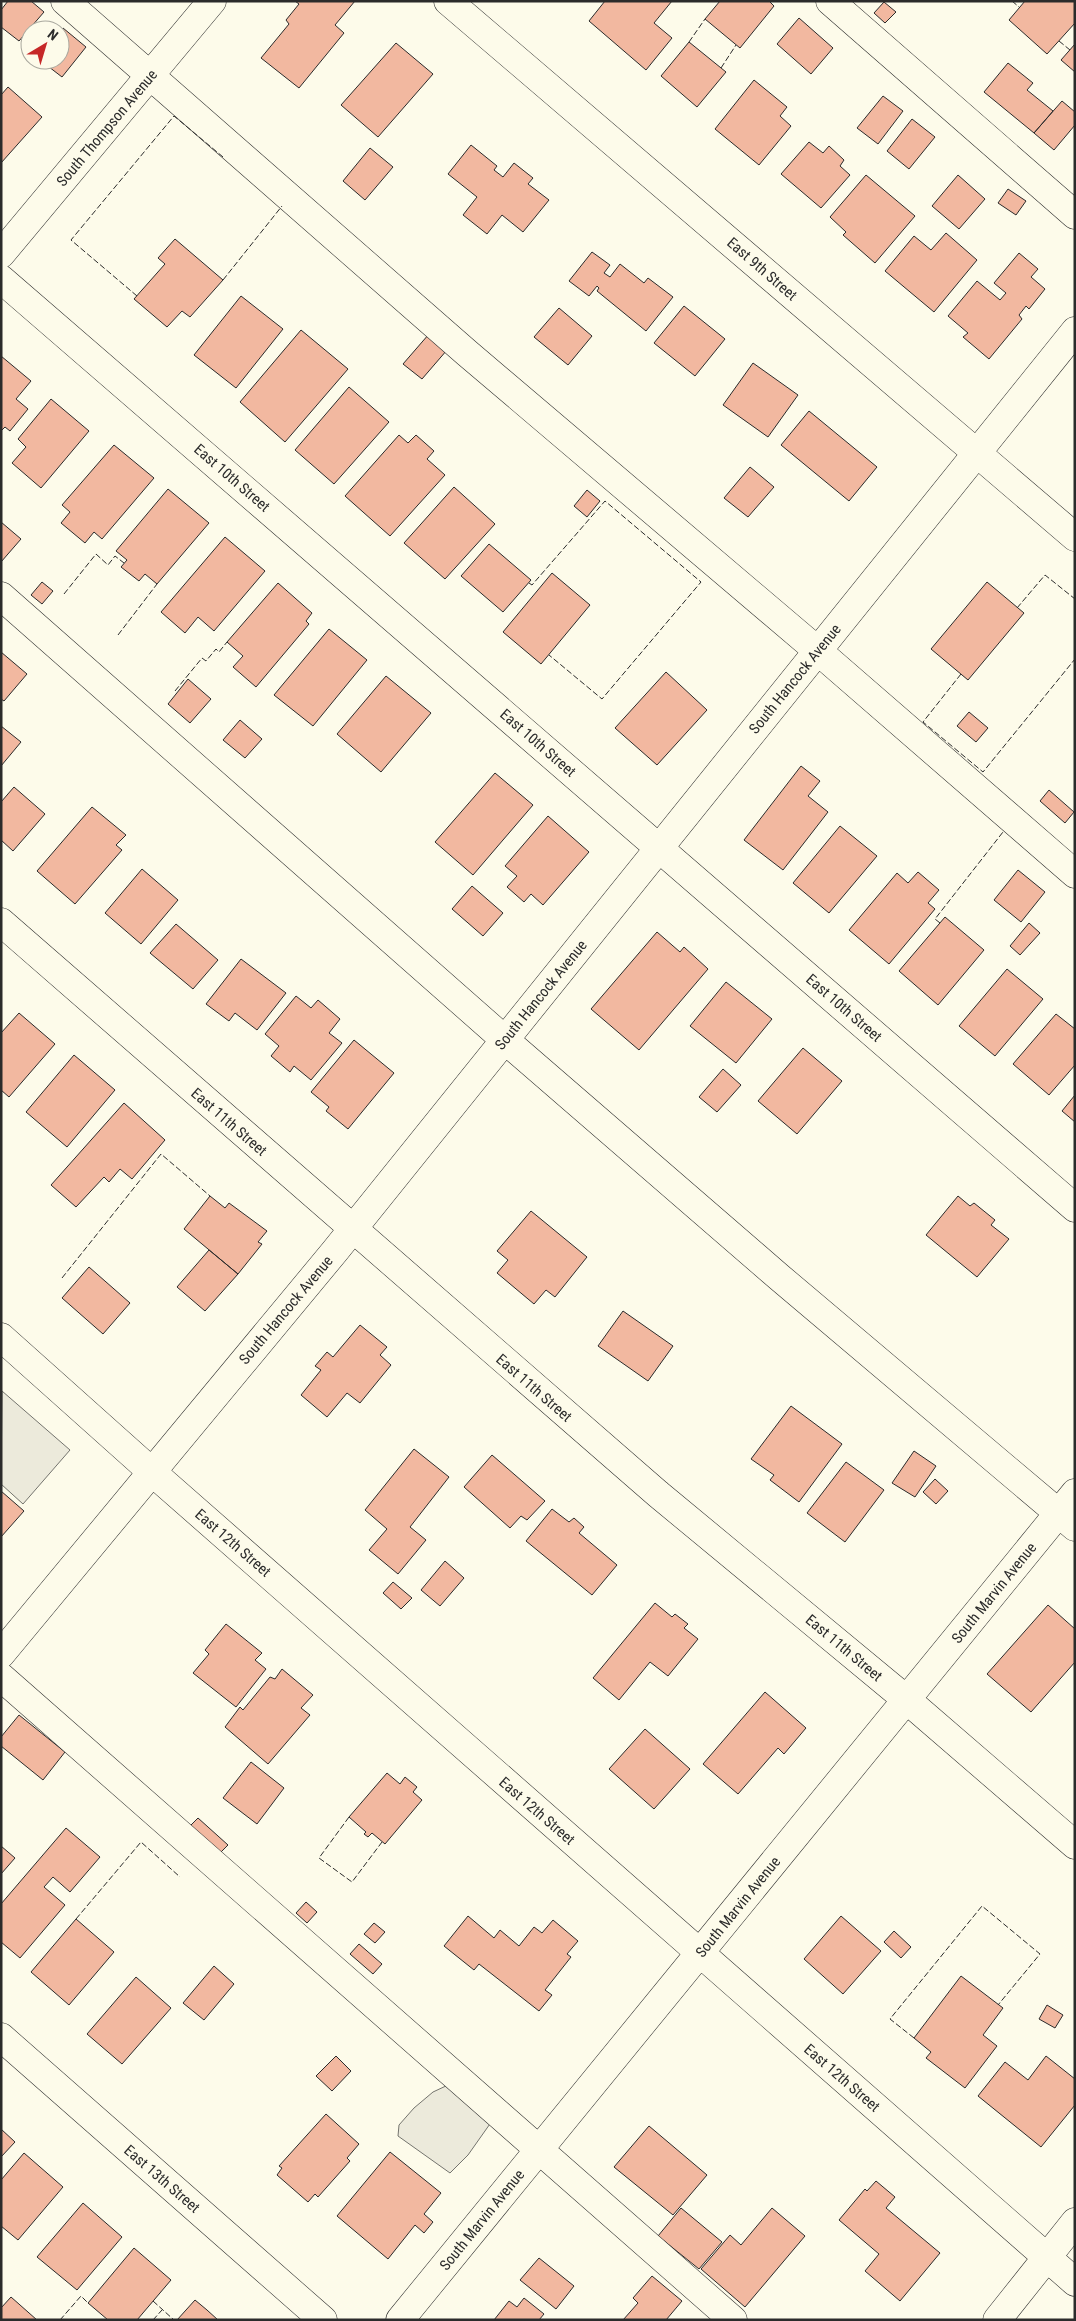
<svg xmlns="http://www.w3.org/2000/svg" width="1076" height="2321" viewBox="0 0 1076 2321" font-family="'Roboto Condensed',sans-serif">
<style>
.parking{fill:#eceadb;stroke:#74746e}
.building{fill:#f2b8a0;stroke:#2b2b2b}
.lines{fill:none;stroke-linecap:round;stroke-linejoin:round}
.minor-casing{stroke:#2b2b2b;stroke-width:29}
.minor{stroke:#fdfbea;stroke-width:28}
.fence{stroke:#2b2b2b;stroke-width:1;stroke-dasharray:6 2.5;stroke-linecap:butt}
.labels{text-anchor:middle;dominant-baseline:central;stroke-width:4;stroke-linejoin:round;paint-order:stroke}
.street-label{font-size:15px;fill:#2b2b2b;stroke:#fdfbea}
</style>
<rect width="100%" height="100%" fill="#fdfbea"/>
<!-- parking -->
<path class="parking" d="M2,1391L70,1450L23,1504L1,1484Z
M448,2085L492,2121L468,2155L450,2173L398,2136L399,2125L414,2108L433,2092Z"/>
<!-- building -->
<path class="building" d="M8,1H31L44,12L19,41L1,27V10Z
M295,1H355L335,25L344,33L299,88L261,58L289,24L286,20L299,4Z
M605,1H672L654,23L672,38L646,70L589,21Z
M720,1H769L774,6L740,48L705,19Z
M1025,1H1075V23L1047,54L1009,20Z
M884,2L896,12L885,23L874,13Z
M799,18L833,48L811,74L777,44Z
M63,28L86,47L62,77L40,60H60V32Z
M689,42L726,72L697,107L661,76Z
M396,43L433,74L378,137L341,105Z
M1075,44V72L1061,60Z
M1008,63L1033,83L1027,90L1053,111L1034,133L984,92Z
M754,80L787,107L780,116L791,126L759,165L715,129Z
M8,87L42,117L1,163V95Z
M883,96L903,111L878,144L857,128Z
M1062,101L1075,112V125L1054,150L1034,133Z
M912,119L935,137L909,169L887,151Z
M809,142L823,153L829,146L844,160L840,166L850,175L821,208L781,174Z
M471,145L497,166L494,170L503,177L514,163L533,178L528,184L549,200L523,232L502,215L487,234L463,215L477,197L448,174Z
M370,148L393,167L365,200L343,181Z
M866,175L915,216L875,263L843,235L846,232L830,217Z
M958,175L985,199L959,229L932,206Z
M1008,189L1026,201L1016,215L998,203Z
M946,233L977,260L934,312L885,271L914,236L931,250Z
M175,239L223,280L190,317L182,311L167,327L134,299L165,264L158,258Z
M592,252L610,265L604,273L610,277L620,264L644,283L648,278L673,297L646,331L597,291L599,288L597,286L589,296L569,281Z
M1019,253L1038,269L1031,277L1045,289L1029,309L1026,306L1019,315L1022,319L989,359L963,337L968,333L948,316L977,281L1000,300L1006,293L994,283Z
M241,296L283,329L236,388L194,355Z
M684,306L725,339L695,376L654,343Z
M559,308L592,336L568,365L534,337Z
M301,330L348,369L285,442L240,402Z
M429,334L447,350L422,379L403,364Z
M1,356L31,381L16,399L28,409L10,431L5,427L1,431Z
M753,363L798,395L768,437L723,405Z
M349,387L389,422L334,484L295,450Z
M51,399L89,431L41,488L12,463L26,447L18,439Z
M809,411L877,467L849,501L781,445Z
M399,435L408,443L416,435L434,451L427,459L445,475L390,536L345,496Z
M114,445L154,478L102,539L94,532L85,543L61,523L70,512L62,505Z
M750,467L774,487L748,517L724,498Z
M454,487L495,524L445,579L404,543Z
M168,489L209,523L157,584L145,574L139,581L121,567L127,560L116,551Z
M587,490L600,501L587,517L574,506Z
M1,522L21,539L1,562Z
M225,537L265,571L214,631L198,617L185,633L161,612Z
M489,544L531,580L503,612L461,576Z
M552,573L590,605L541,664L503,632Z
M42,582L53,591L42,604L31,595Z
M987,582L1024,613L968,680L931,649Z
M278,583L312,613L306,621L309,624L256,687L233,667L243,656L227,642Z
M329,629L367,660L313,726L274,695Z
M1,652L27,674L4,701L1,699Z
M666,672L707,710L657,765L615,728Z
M386,676L431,713L381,772L337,734Z
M188,679L211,699L190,723L168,704Z
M969,712L988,728L976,742L957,726Z
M240,720L262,739L245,758L223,740Z
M1,726L21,742L1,766Z
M801,766L820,781L808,796L828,812L783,870L744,840Z
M495,773L533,805L473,875L435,842Z
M14,787L45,814L13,851L1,840V802Z
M1049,790L1074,812L1065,823L1040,801Z
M92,807L126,835L116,845L122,850L75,904L37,871Z
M548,816L589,852L543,905L531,894L524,902L507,887L517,876L505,866Z
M840,826L877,856L829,913L793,883Z
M142,869L178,900L141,944L105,913Z
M1018,870L1045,892L1021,922L994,900Z
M918,872L939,890L928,903L935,909L889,964L849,930L897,873L908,883Z
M472,886L503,913L483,936L452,909Z
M945,917L984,950L938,1005L899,971Z
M1029,923L1040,933L1020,955L1010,946Z
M176,924L218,960L193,989L150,953Z
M657,932L680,952L684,947L708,969L639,1050L591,1009Z
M241,959L286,993L257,1030L235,1013L229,1021L206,1004Z
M1007,969L1043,999L995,1056L959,1026Z
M726,982L772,1019L736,1063L690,1026Z
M296,996L311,1008L318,1000L340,1019L329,1033L342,1043L311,1080L294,1066L290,1072L271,1056L279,1046L265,1034Z
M19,1013L55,1044L9,1097L1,1090V1033Z
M1056,1014L1075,1029V1065L1049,1095L1013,1064Z
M354,1040L394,1073L348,1129L326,1111L329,1107L311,1092Z
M803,1048L842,1081L797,1134L758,1101Z
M74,1055L115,1090L67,1147L26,1112Z
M723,1069L741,1085L717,1112L699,1097Z
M1075,1095V1122L1062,1111Z
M124,1103L165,1140L132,1179L120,1169L109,1182L104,1177L76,1207L51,1185Z
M210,1196L225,1208L229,1203L267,1231L258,1242L262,1244L238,1274L184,1229Z
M958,1196L970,1206L974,1203L995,1220L991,1225L1009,1239L977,1277L926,1235Z
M531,1211L587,1257L555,1297L546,1290L534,1304L497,1273L508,1260L497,1251Z
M209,1250L238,1274L205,1311L177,1287Z
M89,1267L130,1303L103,1334L62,1298Z
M623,1311L673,1346L648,1381L598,1346Z
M360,1325L387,1347L380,1355L391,1365L360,1403L347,1393L327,1417L301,1395L321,1370L315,1366L327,1352L333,1357Z
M791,1406L842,1444L799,1502L770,1480L774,1475L751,1459Z
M414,1449L449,1477L410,1527L426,1540L398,1574L369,1550L387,1529L365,1510Z
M914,1451L936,1466L915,1497L892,1483Z
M492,1455L545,1501L527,1520L521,1516L510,1528L464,1487Z
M846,1462L884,1490L845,1542L807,1513Z
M935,1479L948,1491L936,1504L923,1492Z
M1,1491L24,1511L1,1537Z
M552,1509L569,1522L574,1518L584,1527L579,1533L617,1565L592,1595L526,1541Z
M445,1561L464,1578L440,1606L421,1590Z
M393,1582L412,1598L401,1609L383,1593Z
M655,1603L672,1617L675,1614L688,1624L684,1628L698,1639L668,1676L650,1662L619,1700L593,1678Z
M1048,1605L1075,1629V1662L1031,1712L987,1674Z
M226,1624L262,1653L255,1660L266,1669L236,1707L193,1673L209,1654L205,1650Z
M282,1669L313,1695L301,1708L310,1715L268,1764L225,1727L240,1707L243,1710L270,1677L275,1679Z
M765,1692L806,1728L784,1754L778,1748L738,1794L703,1764Z
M19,1715L65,1752L43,1780L1,1746V1737Z
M645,1729L690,1769L654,1809L609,1769Z
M251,1762L284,1788L257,1824L223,1798Z
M387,1773L400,1784L405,1777L417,1787L413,1792L422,1800L385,1844L372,1833L368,1837L364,1834L366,1832L349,1817Z
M198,1818L228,1845L216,1857L187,1829Z
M66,1828L100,1857L70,1892L53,1877L44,1887L65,1905L20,1958L1,1942V1904Z
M1,1846L15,1858L1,1874Z
M306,1902L317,1912L307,1923L296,1913Z
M468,1916L494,1938L500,1930L519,1946L534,1927L542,1933L553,1920L578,1941L567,1954L571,1957L545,1990L552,1995L539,2011L479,1964L474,1970L444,1946Z
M841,1916L881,1951L843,1994L804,1959Z
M76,1919L114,1952L69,2005L31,1972Z
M374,1923L385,1932L375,1943L364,1934Z
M894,1931L911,1947L901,1958L884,1942Z
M359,1944L382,1964L373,1974L350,1954Z
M214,1966L234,1984L204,2020L183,2003Z
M961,1976L1003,2008L983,2035L997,2046L965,2088L926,2058L931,2052L914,2038Z
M136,1977L171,2008L122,2064L87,2034Z
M1047,2005L1063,2015L1055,2028L1039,2019Z
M336,2056L351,2071L332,2091L316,2076Z
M1046,2056L1075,2079V2105L1041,2147L978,2096L1005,2062L1028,2080Z
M326,2114L359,2144L347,2158L350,2161L318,2197L315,2194L308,2202L277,2175L282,2168L279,2166Z
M649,2126L707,2175L673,2215L614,2167Z
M1,2129L15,2142L1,2157Z
M390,2152L441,2193L424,2214L433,2222L424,2233L415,2225L388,2259L337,2216Z
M24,2153L63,2187L18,2240L1,2226V2180Z
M876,2181L895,2197L886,2208L940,2253L900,2301L865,2271L879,2254L839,2220L865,2189L867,2191Z
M83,2203L122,2237L77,2290L37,2257Z
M681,2208L722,2242L699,2269L658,2236Z
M772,2208L805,2236L745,2307L701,2269L730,2235L741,2245Z
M134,2248L171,2280L137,2320H108L88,2303Z
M539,2258L574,2286L556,2309L520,2280Z
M652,2276L682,2301L666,2320H623L638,2303L633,2298Z
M11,2297L37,2320H1V2308Z
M524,2298L544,2314L539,2320H494L509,2301L517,2307Z
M195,2300L207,2310L218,2320H177Z"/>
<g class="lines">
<defs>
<path id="minor" d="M65,1L467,353L818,651L1075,874
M448,1L1075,537
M830,1L1075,215
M1,254L212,1
M1,279L1075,1208
M1,596L505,1040L779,1277L1075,1527
M1,922L658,1494L907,1700L1075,1845
M1,1337L152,1472L1075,2282
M1,1654L335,1251L1075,331
M1,1677L733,2320
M1,2037L323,2320
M400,2320L1075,1493
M997,2320L1075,2222"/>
</defs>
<!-- minor casing -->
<use href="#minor" class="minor-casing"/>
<!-- minor -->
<use href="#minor" class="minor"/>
<!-- fence -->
<path class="fence" d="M1012,1L1019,7
M1059,41L1070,50
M689,42L705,19
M721,68L736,45
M223,280L282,206
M137,296L71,240L174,116L223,157
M529,583L532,585L605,501L701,582L602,699L549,655
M64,594L96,554L108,565L115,556L124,563
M1017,608L1045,575L1075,599
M118,635L157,584
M961,674L923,722L983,772L1075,659
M175,691L202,658L206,661L216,649L219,652L227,642
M940,923L935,919L1003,832
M62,1278L161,1154L210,1196
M349,1817L319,1858L352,1882L382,1842
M76,1919L141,1842L180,1877
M914,2038L890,2019L982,1906L1040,1954L998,2005
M153,2301L174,2320
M60,2320L81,2296L88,2303
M153,2320L162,2310"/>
</g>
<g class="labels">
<!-- street labels -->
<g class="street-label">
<text transform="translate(107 128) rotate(-50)">South Thompson Avenue</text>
<text transform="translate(762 269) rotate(41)">East 9th Street</text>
<text transform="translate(232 478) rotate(41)">East 10th Street</text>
<text transform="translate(795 679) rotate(-51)">South Hancock Avenue</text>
<text transform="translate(538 743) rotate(41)">East 10th Street</text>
<text transform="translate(541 995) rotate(-51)">South Hancock Avenue</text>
<text transform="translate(844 1008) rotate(41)">East 10th Street</text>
<text transform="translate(229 1122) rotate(41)">East 11th Street</text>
<text transform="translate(286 1310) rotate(-50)">South Hancock Avenue</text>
<text transform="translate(534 1388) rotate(41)">East 11th Street</text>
<text transform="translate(233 1543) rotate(41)">East 12th Street</text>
<text transform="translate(994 1593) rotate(-51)">South Marvin Avenue</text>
<text transform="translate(844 1648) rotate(40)">East 11th Street</text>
<text transform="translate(537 1811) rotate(41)">East 12th Street</text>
<text transform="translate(738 1907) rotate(-51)">South Marvin Avenue</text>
<text transform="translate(842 2078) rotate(41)">East 12th Street</text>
<text transform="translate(162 2179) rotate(41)">East 13th Street</text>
<text transform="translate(482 2220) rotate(-51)">South Marvin Avenue</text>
</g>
</g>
<!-- border -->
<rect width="1076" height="2321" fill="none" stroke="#2b2b2b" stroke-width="5"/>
<!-- north arrow -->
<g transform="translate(45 45) rotate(38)"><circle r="24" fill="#fdfbea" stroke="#a9a89e"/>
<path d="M0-4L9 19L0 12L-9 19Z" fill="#c62828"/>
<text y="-8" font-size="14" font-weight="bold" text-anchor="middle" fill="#2b2b2b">N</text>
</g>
</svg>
